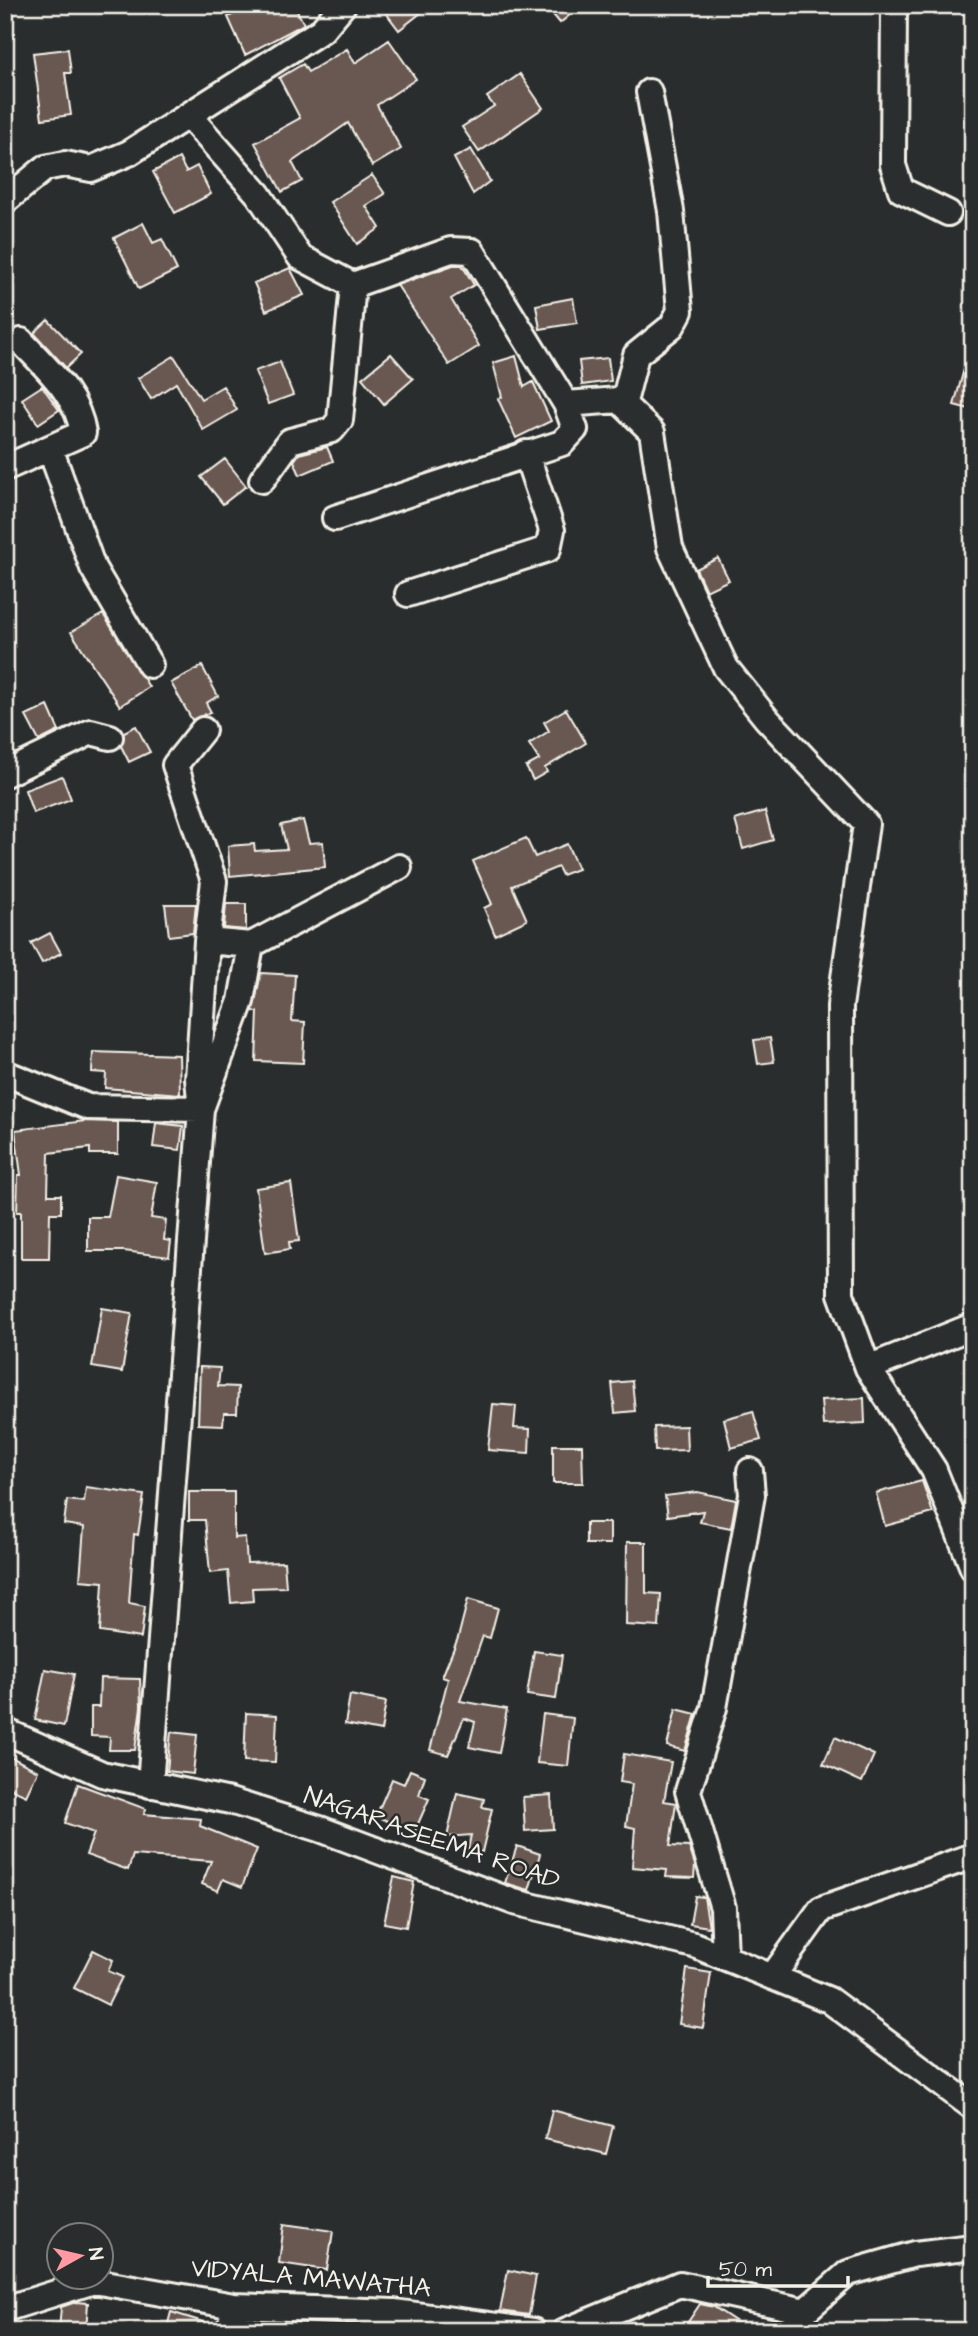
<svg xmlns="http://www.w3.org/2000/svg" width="978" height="2336" viewBox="0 0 978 2336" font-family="'Architects Daughter',sans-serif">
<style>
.building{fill:#695951;stroke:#f4f1e8;stroke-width:2}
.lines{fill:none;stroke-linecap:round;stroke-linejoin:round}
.minor-casing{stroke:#f4f1e8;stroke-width:30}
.minor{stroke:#2a2d2e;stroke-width:24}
.labels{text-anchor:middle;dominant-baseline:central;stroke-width:5;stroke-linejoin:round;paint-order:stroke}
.street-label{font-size:26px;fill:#f4f1e8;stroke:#2a2d2e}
</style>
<rect width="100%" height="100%" fill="#2a2d2e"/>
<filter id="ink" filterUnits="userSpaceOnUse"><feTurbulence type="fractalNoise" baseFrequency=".0143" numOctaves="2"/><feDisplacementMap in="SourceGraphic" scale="14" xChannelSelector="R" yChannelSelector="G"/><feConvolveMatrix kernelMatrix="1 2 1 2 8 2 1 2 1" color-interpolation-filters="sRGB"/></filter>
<g filter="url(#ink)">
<!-- building -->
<path class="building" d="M253,5H294L304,24L245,55L228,17Z
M380,5H431L399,30Z
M545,5H582L560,23Z
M389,40L416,79L377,105L401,149L372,166L348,123L292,162L302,181L282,192L255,143L300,118L279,78L303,64L308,72L347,49L355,63Z
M68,49L71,73H65L71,115L42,119L33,53Z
M520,74L543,108L479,152L462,127L494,106L487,97Z
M471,149L490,181L473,194L454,158Z
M179,158L186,172L197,166L211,194L175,213L153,172Z
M372,175L385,194L366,206L380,228L357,244L330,202Z
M143,223L153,243L162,239L177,270L139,289L114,238Z
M453,265H462L474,285L451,299L479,346L449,365L397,285Z
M290,268L304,295L266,311L254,283Z
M573,298L577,323L540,329L536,305Z
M48,320L81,354L66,368L34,333Z
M391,354L413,379L384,404L362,378Z
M968,355L973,356V410L954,405Z
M174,356L201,399L223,386L237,410L203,430L176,383L151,399L138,378Z
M516,356L524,387L533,382L551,421L516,438L498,399L502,397L493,363Z
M608,358L611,381L582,385L579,361Z
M280,362L293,395L268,404L255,371Z
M42,386L59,410L38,424L22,399Z
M327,447L333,461L300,475L294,461L299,454Z
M225,459L246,486L223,504L201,477Z
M718,558L729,580L706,591L696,569Z
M103,614L149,687L120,706L71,632Z
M202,666L218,696L206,703L211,712L192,720L171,683Z
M48,706L59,731L39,741L26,716Z
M566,709L586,743L545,768L547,772L533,780L526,767L539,760L529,744L549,731L544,722Z
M136,726L150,752L129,762L121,746L124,732Z
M62,776L71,799L33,813L25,790Z
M765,811L773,840L743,849L735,820Z
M303,820L309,843L323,842L325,867L230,876L228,846L254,844L255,851L287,849L281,825Z
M526,838L535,857L567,844L578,869L562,875L558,867L512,886L527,920L495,935L484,908L492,904L473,861Z
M165,904H196L193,933L169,936Z
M226,904H246V930L224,928Z
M50,933L61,953L42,963L31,943Z
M261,973L295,975L292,1021L305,1022L303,1063L256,1061L258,1012L253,1011Z
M770,1038L774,1062L758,1064L754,1040Z
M93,1052L179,1055L180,1094L105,1088L106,1073L92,1072Z
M85,1121L118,1122V1154H90V1148L49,1153L48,1195H61V1213H50L49,1258H21V1212H17L18,1175H21L15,1130Z
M156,1123L183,1126L180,1150L153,1147Z
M116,1175L157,1182L151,1218L166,1220L164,1240L171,1241L169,1257L124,1251H88V1217H108Z
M291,1183L299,1241L289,1242L290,1249L265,1253L256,1188Z
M102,1308L132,1313L122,1372L92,1367Z
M200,1367L220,1368L218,1386L238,1387L237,1413H224L223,1425L198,1424Z
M632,1381L635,1411L615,1413L612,1383Z
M864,1398L865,1423L823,1425L821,1400Z
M493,1404L516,1406L514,1428L530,1429L529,1453L488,1450Z
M753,1411L761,1440L731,1448L724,1419Z
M686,1426L687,1450L655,1451L654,1427Z
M553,1445H582L583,1483H553Z
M922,1481L933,1513L885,1526L876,1493Z
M86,1487L144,1495L138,1535L134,1534L129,1603L145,1606L141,1638L100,1632L103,1582L80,1580L84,1527L64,1524L67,1500L84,1502Z
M189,1492H234V1538L245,1537L247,1563L284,1562L286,1587L252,1588L253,1601L231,1603L228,1571L210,1573L205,1520H189Z
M697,1492L736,1500L731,1528L700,1522L703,1511L668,1516L665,1496Z
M586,1523H610V1544H586Z
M627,1542H646V1593L661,1594L659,1627L626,1625Z
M468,1599L498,1608L490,1638L483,1636L460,1701L507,1709L499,1753L469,1747L475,1722L464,1718L448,1755L430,1750L448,1679L442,1677L458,1638Z
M534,1651L562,1655L556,1699L527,1695Z
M45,1669L74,1674L64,1726L35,1720Z
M100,1678L140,1679L141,1707L135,1750H109L110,1737L91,1736V1707H99Z
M350,1695L386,1702L381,1731L345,1724Z
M676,1709L696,1714L685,1751L667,1746Z
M246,1713L277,1715L275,1762L244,1761Z
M543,1714L573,1718L568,1766L537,1763Z
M171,1732L197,1735L193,1774L167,1771Z
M835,1737L874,1755L862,1782L823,1764Z
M5,1754L38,1771L26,1796L5,1786Z
M624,1754L671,1762L664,1801L676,1803L670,1846L689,1847L695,1865L694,1878L666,1877L667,1870L632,1867L635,1828L626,1826L632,1784L620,1782Z
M410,1770L425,1776L419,1795L429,1799L414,1833L376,1816L392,1779L404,1784Z
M78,1784L146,1809L144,1814L201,1819L200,1826L257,1849L242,1887L223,1879L218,1891L202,1884L211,1861L133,1855L128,1870L86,1855L94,1833L65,1823Z
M457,1793L484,1799L482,1807L492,1809L482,1852L468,1849L471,1835L447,1837Z
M551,1795L553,1829L525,1831L523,1797Z
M517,1846L540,1854L529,1890L505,1883Z
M394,1877L414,1882L406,1927L384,1923Z
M695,1896L704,1897L709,1927L690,1924Z
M93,1950L113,1960L108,1971L122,1977L108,2005L74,1988Z
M687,1969L711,1973L703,2028L679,2024Z
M552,2110L613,2126L606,2154L545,2139Z
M284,2224L333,2231L327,2270L279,2263Z
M508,2270L536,2276L529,2315L500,2311Z
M76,2302L88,2303L86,2331H59L61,2307Z
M700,2304L714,2307L750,2331H702L688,2322Z
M171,2312L216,2326L215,2331H166Z"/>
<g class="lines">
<defs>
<path id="minor" d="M894,5L893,165L901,190L948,213
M189,116L258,194L300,257L353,285L340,420L332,430L290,441L262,480
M5,201L45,168L65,164L91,169L129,153L322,30L343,5
M624,402L636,355L672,326L680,311L671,211L649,92
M566,404L619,400L652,432L670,548L726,668L766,718L866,824L840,1006L841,1294L868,1368L934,1470L973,1568
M50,448L93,568L150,665
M5,468L83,433C78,395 46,368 21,341
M335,518L562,443L575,429L566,404L472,251L451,250L353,285
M408,594L548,549L552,530L526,453
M5,774L91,732L110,737
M251,945L399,867
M5,1073L88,1107L201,1109L198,1079L207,941
M868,1368L973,1326
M5,1731L102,1774L230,1801L320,1829L514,1902L694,1945L829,2000L973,2107
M150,1785L201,1109L241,1001L251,945L207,941L214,881L175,765L203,730
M725,1957L723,1908L688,1791L714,1708L752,1495L750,1471
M772,1977L821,1909L973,1856
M5,2309L94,2281L234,2306L394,2312L533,2331
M230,2331L234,2306
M565,2331L680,2284L805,2311L848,2273L915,2254L973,2247"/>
</defs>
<!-- minor casing -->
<use href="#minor" class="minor-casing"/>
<!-- minor -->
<use href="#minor" class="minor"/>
</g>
</g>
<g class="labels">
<!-- street labels -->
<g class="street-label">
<text transform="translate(432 1838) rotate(19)">NAGARASEEMA ROAD</text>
<text transform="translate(311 2278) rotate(5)">VIDYALA MAWATHA</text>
</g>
</g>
<!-- margin -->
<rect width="978" height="2336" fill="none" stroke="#2a2d2e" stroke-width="28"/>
<rect x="14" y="14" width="950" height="2308" fill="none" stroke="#f4f1e8" stroke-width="2.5" filter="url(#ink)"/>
<!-- north arrow -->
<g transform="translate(80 2256) rotate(82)"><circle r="33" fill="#2a2d2e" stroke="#7b7b78" stroke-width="2"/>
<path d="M0-5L12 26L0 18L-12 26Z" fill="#ff9aa2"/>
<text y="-10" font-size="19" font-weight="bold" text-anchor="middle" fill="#f4f1e8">N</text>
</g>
<!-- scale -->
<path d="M708 2276v10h140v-10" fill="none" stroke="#f4f1e8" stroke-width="3.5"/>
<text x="719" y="2276" font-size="21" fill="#f4f1e8" stroke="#2a2d2e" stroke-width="5" paint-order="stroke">50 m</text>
</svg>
